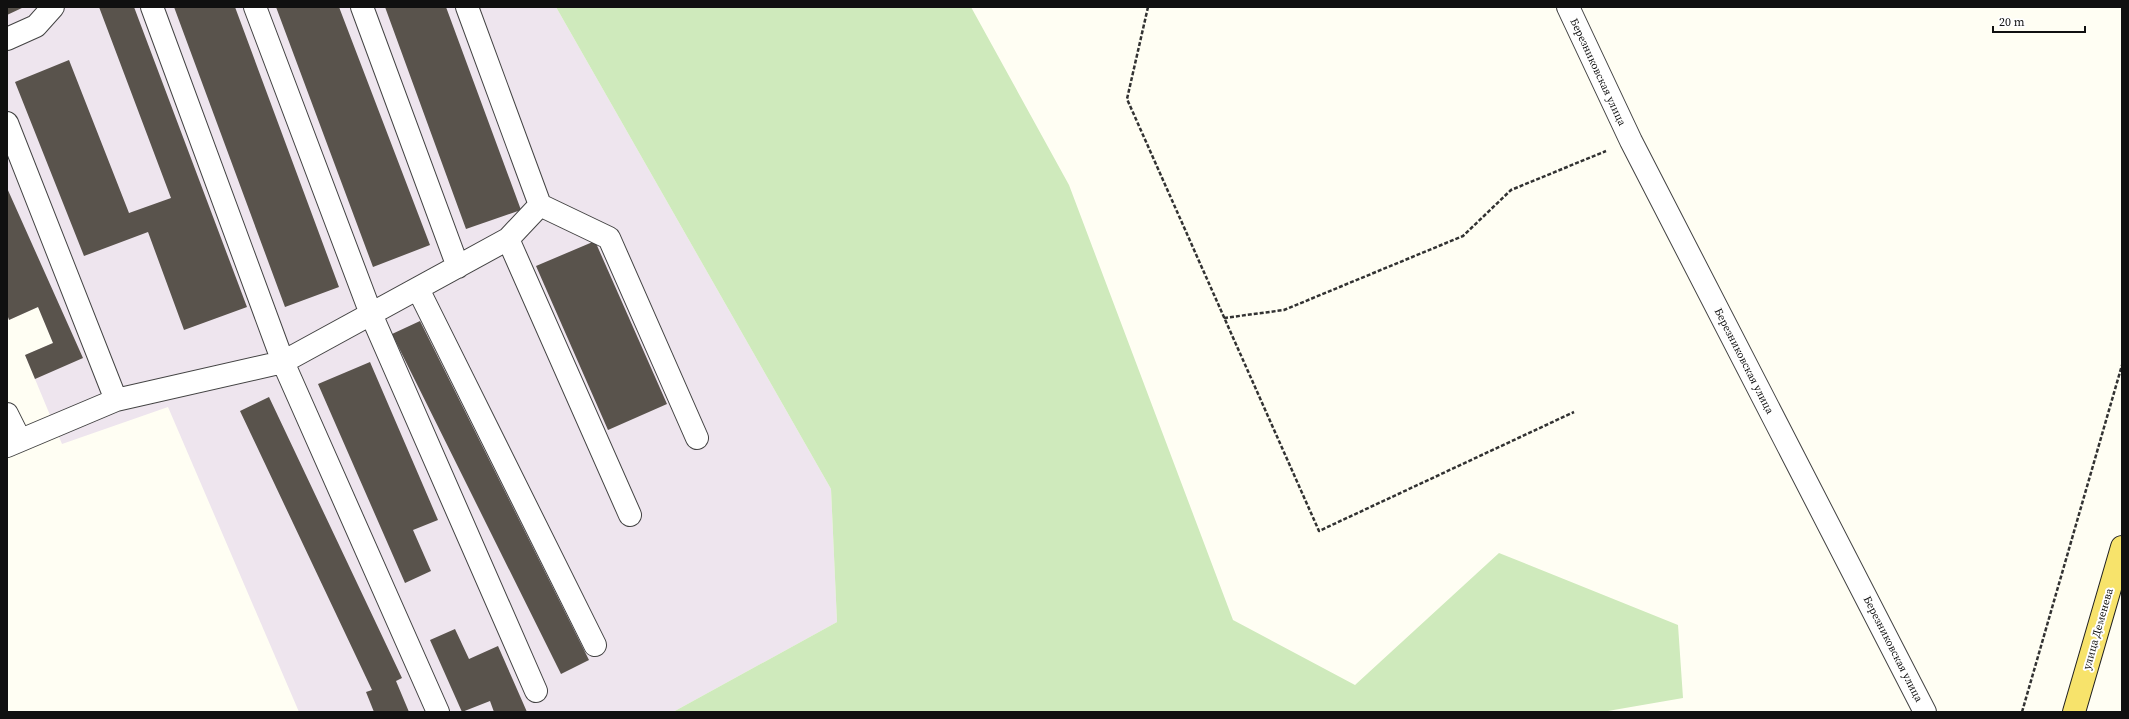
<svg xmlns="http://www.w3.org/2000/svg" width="2129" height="719" viewBox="0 0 2129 719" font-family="'Source Serif 4',serif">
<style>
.industrial{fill:#eee5ee}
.green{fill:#cfeabc}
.building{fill:#59534c}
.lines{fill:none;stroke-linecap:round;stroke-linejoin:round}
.minor-casing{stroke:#434343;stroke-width:24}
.major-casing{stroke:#212121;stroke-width:24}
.path{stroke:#323232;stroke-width:2.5;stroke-dasharray:4 2;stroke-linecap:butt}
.minor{stroke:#fff;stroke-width:22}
.major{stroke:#f7e36b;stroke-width:22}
.labels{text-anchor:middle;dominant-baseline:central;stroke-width:4;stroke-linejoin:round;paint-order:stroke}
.street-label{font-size:11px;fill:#101010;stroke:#fff}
</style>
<rect width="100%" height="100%" fill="#fffef3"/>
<!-- industrial -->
<path class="industrial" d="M7,7H556L831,489L837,622L673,712H299L168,407L62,444L25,355L53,343L38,307L9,320L7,314Z"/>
<!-- green -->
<path class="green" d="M556,7H971L1069,185L1233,620L1355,685L1499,553L1678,625L1683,698L1602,712H673L837,622L831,489Z"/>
<!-- building -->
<path class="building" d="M7,7H24L7,15Z
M99,7H134L247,307L184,330L148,232L84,256L15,82L69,60L129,213L171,198Z
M174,7H235L339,287L285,307Z
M276,7H339L430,245L373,267Z
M385,7H446L521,210L466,229Z
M7,188L83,358L35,379L25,355L53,343L38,307L9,320L7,314Z
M595,241L667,404L608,430L536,266Z
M420,321L589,660L561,674L392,334Z
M370,362L438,520L413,530L431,571L405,583L318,384Z
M269,397L402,678L396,681L409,712H374L366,692L372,690L240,411Z
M455,629L469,659L498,646L527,712H494L490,701L462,712L430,640Z"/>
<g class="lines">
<defs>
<path id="minor" d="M152,7L283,362L438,712
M255,7L371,314L536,691
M362,7L458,267
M1568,7L1631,141L1925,712
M7,39L36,26L53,7
M7,123L116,400
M540,205L609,238L697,438
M508,239L630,515
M418,289L595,645
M7,414L20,440
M7,446L116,400L283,362L508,239L540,205L467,7"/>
<path id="major" d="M2074,712L2122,547"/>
</defs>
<!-- minor casing -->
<use href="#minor" class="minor-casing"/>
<!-- major casing -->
<use href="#major" class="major-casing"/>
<!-- path -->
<path class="path" d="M1148,7L1127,99L1319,531L1574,412
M1224,318L1284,310L1463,236L1511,190L1606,151
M2022,712L2122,365"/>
<!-- minor -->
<use href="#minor" class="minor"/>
<!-- major -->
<use href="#major" class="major"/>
</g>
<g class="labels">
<!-- street labels -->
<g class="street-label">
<text transform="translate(1598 72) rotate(65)">Березниковская улица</text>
<text transform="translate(1744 361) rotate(63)">Березниковская улица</text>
<text transform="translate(2098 629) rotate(-74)">улица Деменева</text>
<text transform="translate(1893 649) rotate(63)">Березниковская улица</text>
</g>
</g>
<!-- border -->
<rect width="2129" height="719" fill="none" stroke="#101010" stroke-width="16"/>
<!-- scale -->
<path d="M1993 26v6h92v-6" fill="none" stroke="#101010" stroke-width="2"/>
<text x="1999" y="26" font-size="12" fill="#101010" stroke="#ffffff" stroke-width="3" paint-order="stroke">20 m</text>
</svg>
